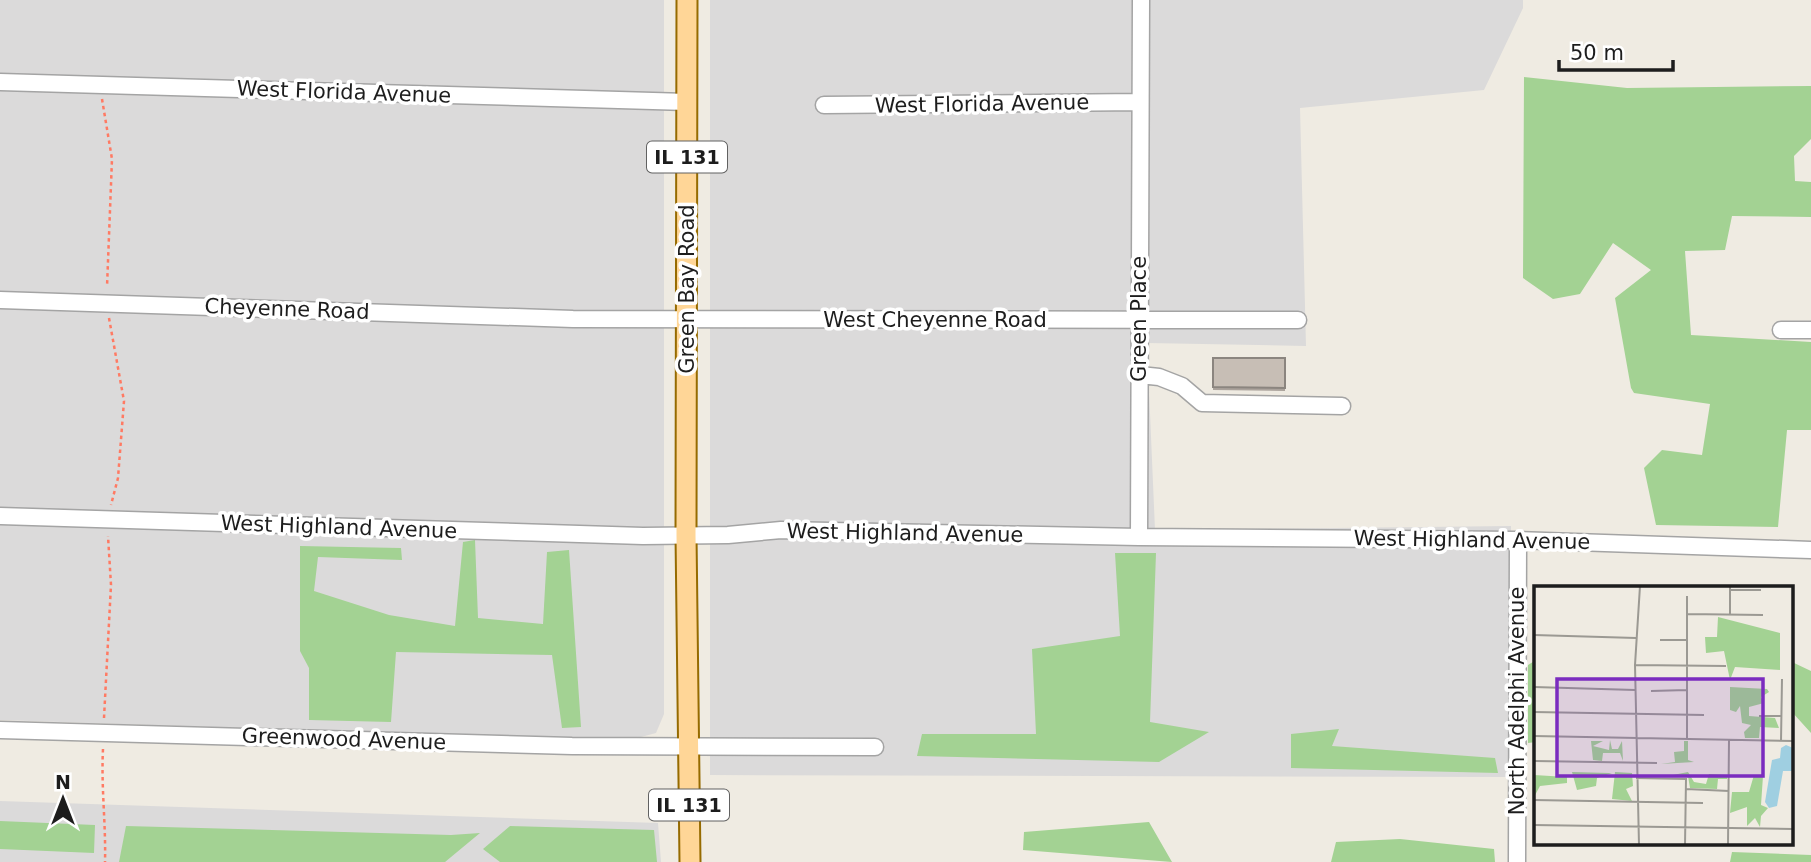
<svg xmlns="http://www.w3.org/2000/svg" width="1811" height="862" viewBox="0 0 1811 862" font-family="'DejaVu Sans',sans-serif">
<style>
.residential{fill:#dbdada}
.forest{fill:#a3d293}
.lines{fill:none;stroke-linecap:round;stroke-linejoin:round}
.minor-casing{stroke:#a4a4a4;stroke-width:19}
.major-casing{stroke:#966b00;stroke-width:23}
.path{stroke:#ff7a63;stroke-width:2.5;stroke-dasharray:3.5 3.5;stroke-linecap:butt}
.minor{stroke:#fff;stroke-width:16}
.major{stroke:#ffd697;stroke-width:19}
.wall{fill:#aba39c}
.building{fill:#c7beb5;stroke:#8b857f;stroke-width:2}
.labels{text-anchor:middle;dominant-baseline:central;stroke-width:7;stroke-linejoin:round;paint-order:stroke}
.shield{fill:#fff;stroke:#616161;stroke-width:2}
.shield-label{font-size:19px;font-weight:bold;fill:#1d1d1d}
.street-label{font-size:21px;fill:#1d1d1d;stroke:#fff}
.inset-road{fill:none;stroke:#9b9993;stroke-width:2}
.view{fill:#7b2cbf;fill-opacity:0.15;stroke:#7b2cbf;stroke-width:3.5}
.inset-edge{fill:none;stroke:#1d1d1d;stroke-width:3.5}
</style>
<rect width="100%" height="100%" fill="#efebe2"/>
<!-- residential -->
<path class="residential" d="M0,0H664V714L656,733L637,738L594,740L0,720Z
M710,0H1523V8L1484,90L1300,108L1306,346L1147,343L1155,530L1511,526L1508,777L710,775Z
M0,801L658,823L661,862H0Z"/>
<!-- forest -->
<path class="forest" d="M1524,77L1627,88L1811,86V139L1794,156L1795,181L1811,182V217L1732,216L1725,250L1685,251L1691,335L1811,342V430H1787L1778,527L1656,525L1644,468L1662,450L1702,455L1710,404L1634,393L1631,388L1615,298L1651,270L1613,243L1580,294L1553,299L1523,278Z
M475,540L478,618L543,624L547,552L569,550L581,727L562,728L552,655L396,652L391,722L309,720V668L300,651V546L401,548L402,560L318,557L314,591L389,615L455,626L463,542Z
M1115,553H1156L1150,722L1209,732L1159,762L917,756L922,734H1036L1032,649L1120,636Z
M1536,660V742L1528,743V665Z
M1792,662L1811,671V733L1792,712Z
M1339,729L1332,746L1495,758L1498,773L1291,768V734Z
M0,821L95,825L94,853L0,849Z
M1149,822L1172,862L1023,850L1024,832Z
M126,826L451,835L480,833L445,862H119Z
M510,826L654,830L657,862H500L483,849Z
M1400,839L1494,849L1495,862H1331L1336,842Z
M1732,852L1811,855V862H1730Z"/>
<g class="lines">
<defs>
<path id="minor" d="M0,82L687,102
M824,105L1140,102
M0,300L573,319L1298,320
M1781,330H1811
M1140,375L1159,377L1182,386L1202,403L1342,406
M0,516L643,536L728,535L781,530L1139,537L1518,540L1811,550
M1139,537L1141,0
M0,730L572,746L875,747
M1517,862L1518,540"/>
<path id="major" d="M687,0L686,535L690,862"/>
</defs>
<!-- minor casing -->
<use href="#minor" class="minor-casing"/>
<!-- major casing -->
<use href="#major" class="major-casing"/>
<!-- path -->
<path class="path" d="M102,99L112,159L107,287
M109,318L124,401L118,478L111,505
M104,718L111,585L108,536
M103,749C101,787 106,824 105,862"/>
<!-- minor -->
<use href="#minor" class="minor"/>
<!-- major -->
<use href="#major" class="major"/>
</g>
<!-- wall -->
<path class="wall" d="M1213,358H1285V391L1213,390Z"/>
<!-- building -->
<path class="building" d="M1213,358H1285V388L1213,387Z"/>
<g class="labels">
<!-- shield labels -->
<g class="shield">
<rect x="647" y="141.5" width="80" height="31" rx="5"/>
<rect x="649" y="789.5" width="80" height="31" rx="5"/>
</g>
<g class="shield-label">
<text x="687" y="157">IL 131</text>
<text x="689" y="805">IL 131</text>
</g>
<!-- street labels -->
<g class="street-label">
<text transform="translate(344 92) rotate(2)">West Florida Avenue</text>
<text transform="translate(982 104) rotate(-1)">West Florida Avenue</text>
<text transform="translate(687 289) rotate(-90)">Green Bay Road</text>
<text transform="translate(287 309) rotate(2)">Cheyenne Road</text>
<text transform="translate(1139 319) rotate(-90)">Green Place</text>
<text x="935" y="320">West Cheyenne Road</text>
<text transform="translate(339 527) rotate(2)">West Highland Avenue</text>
<text transform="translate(905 533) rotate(1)">West Highland Avenue</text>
<text transform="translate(1472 540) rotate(1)">West Highland Avenue</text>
<text transform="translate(1517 701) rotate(-90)">North Adelphi Avenue</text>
<text transform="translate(344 739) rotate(2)">Greenwood Avenue</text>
</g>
</g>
<!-- overview -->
<g transform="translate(1534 586)">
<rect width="259" height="259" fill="#efebe2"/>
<path d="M184,31L246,47V84L201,81L196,94L190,65L172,67L171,51H183ZM196,101L233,103L235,106L227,111L230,117L215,121V130L241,132L245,142L226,141L225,152H211L210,146L217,139L208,137L206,120L202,126L196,124ZM76,154L78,163H84L88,155L89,175L86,167H69L68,175L59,174L57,155H69L59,160L75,164ZM150,155H154V174L160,176L127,178L141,176L140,166L150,165ZM38,186L75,187H78L63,192L62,200L43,204ZM81,186L98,187L99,200L92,203L98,215L78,213ZM154,186L160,196L172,198L175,188L193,189V193H184L183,203L156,202L154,190L139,189ZM0,189L33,191V197L6,200L0,211ZM220,189L229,190L227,219L234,222L227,230L226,241L221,232L213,240V221L196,227L198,206H215Z" fill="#a3d293"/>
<path d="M252,159L259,162V185H249L243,220L235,222L231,216L238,174L246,172L247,162Z" fill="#9fcfe1"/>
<path class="inset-road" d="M196,0V29M196,4H227M153,28L229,29M0,49L102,52M126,54H153M101,79L192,80M0,101L101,104M117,105L153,104M0,126L170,129M225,130H248M0,150L259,155M153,154V10M247,155L248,93M1,175L123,177M102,192L152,193L151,259M152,203L195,205M0,214L169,217M0,239L259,243M105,259L101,79L106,0M194,259L195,154"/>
<path class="view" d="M23,93H229V190H23Z"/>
<rect width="259" height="259" class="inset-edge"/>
</g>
<!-- north arrow -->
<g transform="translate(63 799)" stroke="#ffffff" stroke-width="5" paint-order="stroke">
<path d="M0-5L12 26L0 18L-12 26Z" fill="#1d1d1d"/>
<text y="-10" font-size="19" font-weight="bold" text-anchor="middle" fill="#1d1d1d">N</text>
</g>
<!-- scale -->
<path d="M1559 60v10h114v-10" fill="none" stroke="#1d1d1d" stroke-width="3.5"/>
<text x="1570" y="60" font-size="21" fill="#1d1d1d" stroke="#ffffff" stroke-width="5" paint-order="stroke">50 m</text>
</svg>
